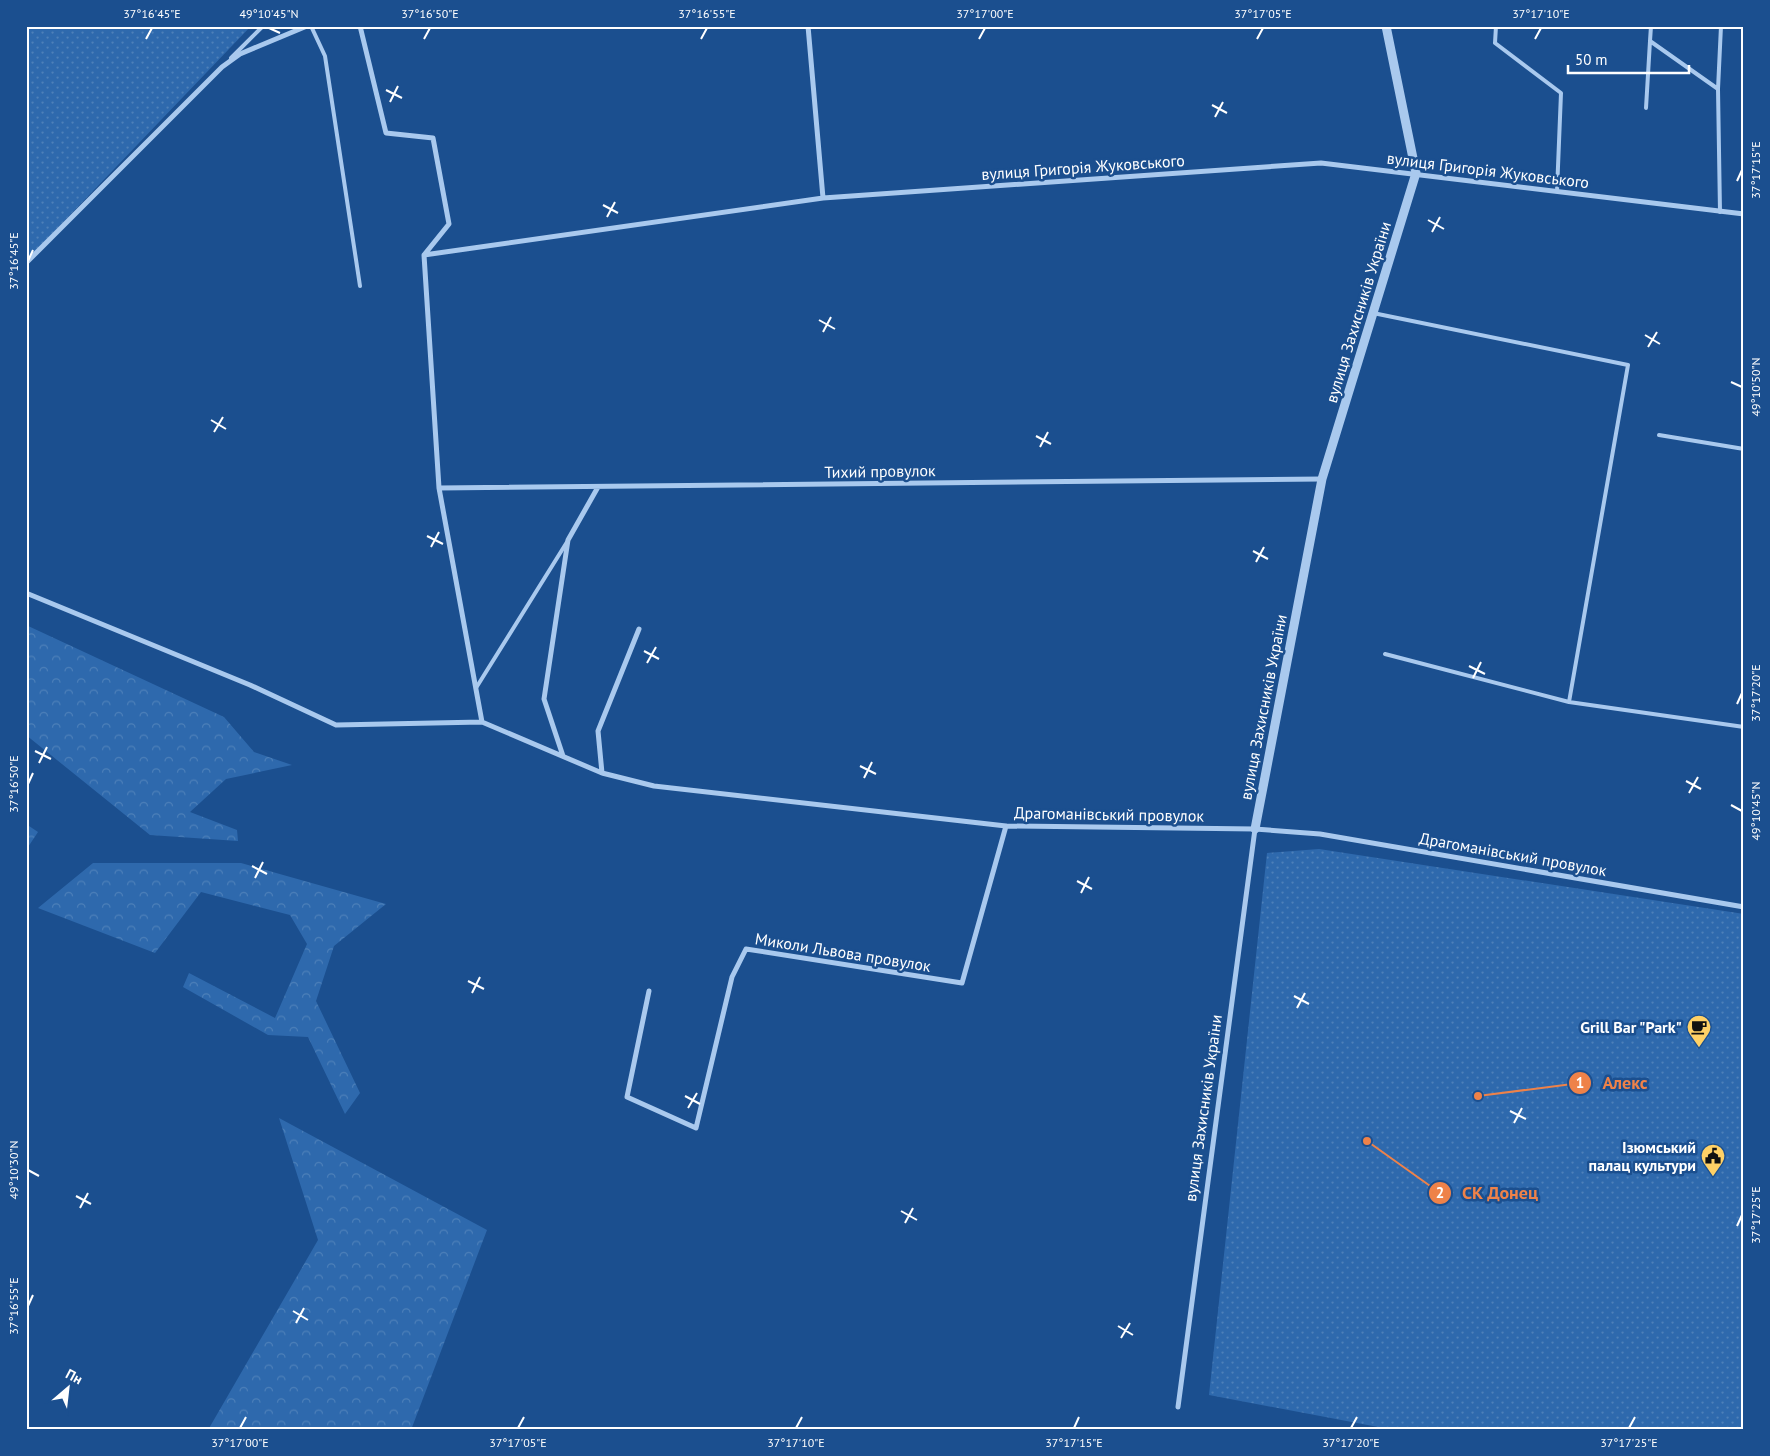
<svg xmlns="http://www.w3.org/2000/svg" width="1770" height="1456" viewBox="0 0 1770 1456" font-family="'PT Sans',sans-serif">
<style>
.forest{fill:url(#forest-crowns)}
.park{fill:url(#park-dots)}
.lines{fill:none;stroke-linecap:round;stroke-linejoin:round}
.service{stroke:#a9c9ee;stroke-width:4}
.minor{stroke:#a9c9ee;stroke-width:5}
.tertiary{stroke:#a9c9ee;stroke-width:9}
.ticks{fill:none;stroke:#fff;stroke-width:2}
.labels{text-anchor:middle;dominant-baseline:central;stroke-width:5;stroke-linejoin:round;paint-order:stroke}
.street-label{font-size:16px;fill:#fff;stroke:#1b4f8f}
.poi-label{font-size:16px;font-weight:bold;fill:#fff;stroke:#1b4f8f;text-anchor:end}
.leader{fill:none;stroke:#ee8249;stroke-width:2}
.callout-dot{fill:#ee8249;stroke:#1b4f8f;stroke-width:2}
.mark-label{font-size:15px;text-anchor:middle;font-weight:bold;fill:#fff}
.callout-label{font-size:18px;text-anchor:middle;font-weight:bold;fill:#ee8249;stroke:#1b4f8f;stroke-width:5;stroke-linejoin:round;paint-order:stroke}
.neatline{fill:none;stroke:#fff;stroke-width:2}
.ticks-label{font-size:12px;text-anchor:middle;fill:#fff}
</style>
<defs>
<pattern id="forest-crowns" width="20" height="18" patternUnits="userSpaceOnUse" patternTransform="scale(1.25)"><rect width="20" height="18" fill="#2e69ad"/><path d="M2 6a3 3 0 1 1 6 0M12 15a3 3 0 1 1 6 0" fill="none" stroke="#4d80b9"/></pattern>
<pattern id="park-dots" width="8" height="8" patternUnits="userSpaceOnUse" patternTransform="scale(1.25)"><rect width="8" height="8" fill="#2e69ad"/><path d="M2 2h.1M6 6h.1" fill="none" stroke="#4d80b9" stroke-width="1.8" stroke-linecap="round"/></pattern>
</defs>
<rect width="100%" height="100%" fill="#1b4f8f"/>
<!-- forest -->
<path class="forest" d="M26,625L224,717L254,752L292,765L226,779L190,812L237,830L238,841L150,835L26,735Z
M26,824L38,832L26,850Z
M93,863H241L386,904L334,946L316,1001L360,1093L345,1114L308,1037L268,1035L183,987L189,973L275,1018L307,944L290,915L201,892L155,953L38,908Z
M279,1118L487,1230L411,1430H208L318,1240Z"/>
<!-- park -->
<path class="park" d="M26,26H251L26,261Z
M1319,849L1744,914V1430H1394L1209,1395L1267,853Z"/>
<g class="lines">
<!-- service -->
<path class="service" d="M311,26L325,56L360,286
M1496,26L1495,43L1561,93L1557,191
M1650,41L1651,26
M231,58L263,26
M1718,89L1721,26
M1646,108L1650,41L1718,89L1720,212
M1373,313L1628,365L1569,702L1744,727
M1659,435L1744,449
M1385,654L1569,702
M476,688L567,542"/>
<!-- minor -->
<path class="minor" d="M360,26L386,133L433,138L449,224L424,255L439,488L482,722
M808,26L823,198
M424,255L823,198L1321,163L1744,214
M26,263L222,67L240,54L307,26
M439,488L1322,479
M26,593L250,685L336,725L482,722L602,773L654,786L1006,826L1255,829L1320,834L1744,907
M563,756L544,699L568,540L598,487
M602,773L598,731L639,629
M649,991L627,1097L696,1128L732,977L746,949L962,983L1006,826
M1178,1407L1255,829"/>
<!-- tertiary -->
<path class="tertiary" d="M1255,829L1322,479L1416,173L1386,26"/>
</g>
<!-- ticks -->
<path class="ticks" d="M269,28L280,33M146,39L152,28M424,39L430,28M701,39L707,28M979,39L985,28M1257,39L1263,28M1535,39L1541,28M386,90L402,98M390,102L398,86M1212,105L1227,113M1215,117L1223,102M1737,181L1742,170M603,205L618,213M607,217L615,202M1428,220L1444,229M1432,232L1440,217M28,261L33,250M819,320L835,329M823,332L831,317M1645,335L1660,344M1648,347L1657,332M1731,382L1742,387M211,420L226,429M214,432L223,417M1036,436L1051,444M1040,447L1048,432M427,536L443,544M431,547L439,532M1253,551L1268,559M1256,562L1264,547M644,651L659,659M647,663L656,647M1469,666L1485,674M1473,678L1481,662M1737,704L1742,693M35,751L51,759M39,763L47,747M860,766L876,774M864,778L872,762M1686,781L1701,789M28,784L33,773M1689,793L1698,777M1731,805L1742,811M252,866L267,874M255,878L263,862M1077,881L1092,889M1081,893L1089,877M468,981L484,989M472,993L480,977M1294,996L1309,1004M1297,1008L1305,993M685,1096L700,1104M688,1108L697,1093M1510,1111L1526,1119M1514,1123L1522,1108M28,1170L39,1176M76,1196L91,1204M80,1208L88,1193M901,1211L917,1220M905,1223L913,1208M1737,1226L1742,1215M28,1306L33,1295M293,1311L308,1320M296,1323L304,1308M1118,1326L1133,1335M1121,1338L1130,1323M240,1428L246,1417M518,1428L524,1417M796,1428L802,1417M1074,1428L1079,1417M1351,1428L1357,1417M1629,1428L1635,1417"/>
<!-- icons -->
<defs>
<symbol id="cafe-pin" viewBox="-11 -11 22 30"><path d="M0 17L-7.5 6A9.5 9.5 0 1 1 7.5 6Z" fill="#ffd166" stroke="#1b4f8f"/><path d="M-5.5-4.5H6V0H3Q3 3.5 0 3.5H-2.5Q-5.5 3.5-5.5 0ZM3-3.2v2h1.7v-2ZM-6 4.5H4V6H-6Z" fill="#111"/></symbol>
<symbol id="civic-pin" viewBox="-11 -11 22 30"><path d="M0 17L-7.5 6A9.5 9.5 0 1 1 7.5 6Z" fill="#ffd166" stroke="#1b4f8f"/><path d="M-.6-6.5H3V-4.5H.6V-3L4-1V1h2V6H-6V1h2V-1L-.6-3ZM-1.2 2.5V6h2.4V2.5Z" fill="#111"/></symbol>
</defs>
<g fill-rule="evenodd">
<use href="#cafe-pin" x="1685" y="1013" width="28" height="38"/>
<use href="#civic-pin" x="1699" y="1142" width="28" height="38"/>
</g>
<g class="labels">
<!-- street labels -->
<g class="street-label">
<text transform="translate(1083 167) rotate(-4)">вулиця Григорія Жуковського</text>
<text transform="translate(1488 170) rotate(7)">вулиця Григорія Жуковського</text>
<text transform="translate(1358 312) rotate(-73)">вулиця Захисників України</text>
<text transform="translate(880 471) rotate(-1)">Тихий провулок</text>
<text transform="translate(1263 707) rotate(-79)">вулиця Захисників України</text>
<text transform="translate(1109 814) rotate(1)">Драгоманівський провулок</text>
<text transform="translate(1513 854) rotate(10)">Драгоманівський провулок</text>
<text transform="translate(843 952) rotate(9)">Миколи Львова провулок</text>
<text transform="translate(1203 1108) rotate(-82)">вулиця Захисників України</text>
</g>
<!-- poi labels -->
<g class="poi-label">
<text x="1682" y="1027">Grill Bar "Park"</text>
<text x="1696" y="1147">Ізюмський<tspan x="1696" dy="18">палац культури</tspan></text>
</g>
</g>
<!-- callouts -->
<path class="leader" d="M1478 1096L1580 1083M1367 1141L1440 1193"/>
<g class="callout-dot">
<circle cx="1478" cy="1096" r="5"/>
<circle cx="1367" cy="1141" r="5"/>
<circle cx="1580" cy="1083" r="12"/>
<circle cx="1440" cy="1193" r="12"/>
</g>
<g class="mark-label">
<text x="1580" y="1088">1</text>
<text x="1440" y="1198">2</text>
</g>
<g class="callout-label">
<text x="1625" y="1089">Алекс</text>
<text x="1500" y="1199">СК Донец</text>
</g>
<!-- border -->
<rect width="1770" height="1456" fill="none" stroke="#1b4f8f" stroke-width="55"/>
<!-- north arrow -->
<g transform="translate(68 1388) rotate(28)" stroke="#1b4f8f" stroke-width="4" paint-order="stroke">
<path d="M0-4L9 19L0 12L-9 19Z" fill="#ffffff"/>
<text y="-8" font-size="14" font-weight="bold" text-anchor="middle" fill="#ffffff">Пн</text>
</g>
<!-- scale -->
<path d="M1568 65v8h121v-8" fill="none" stroke="#ffffff" stroke-width="2.5"/>
<text x="1575" y="65" font-size="15" fill="#ffffff" stroke="#1b4f8f" stroke-width="4" paint-order="stroke">50 m</text>
<rect x="28" y="28" width="1714" height="1400" class="neatline"/>
<g class="ticks-label">
<text x="152" y="18">37°16'45"E</text>
<text x="269" y="18">49°10'45"N</text>
<text x="430" y="18">37°16'50"E</text>
<text x="707" y="18">37°16'55"E</text>
<text x="985" y="18">37°17'00"E</text>
<text x="1263" y="18">37°17'05"E</text>
<text x="1541" y="18">37°17'10"E</text>
<text transform="translate(1756 170) rotate(-90)" y="4">37°17'15"E</text>
<text transform="translate(14 261) rotate(-90)" y="4">37°16'45"E</text>
<text transform="translate(1756 387) rotate(-90)" y="4">49°10'50"N</text>
<text transform="translate(1756 693) rotate(-90)" y="4">37°17'20"E</text>
<text transform="translate(14 784) rotate(-90)" y="4">37°16'50"E</text>
<text transform="translate(1756 811) rotate(-90)" y="4">49°10'45"N</text>
<text transform="translate(14 1170) rotate(-90)" y="4">49°10'30"N</text>
<text transform="translate(1756 1215) rotate(-90)" y="4">37°17'25"E</text>
<text transform="translate(14 1306) rotate(-90)" y="4">37°16'55"E</text>
<text x="240" y="1447">37°17'00"E</text>
<text x="518" y="1447">37°17'05"E</text>
<text x="796" y="1447">37°17'10"E</text>
<text x="1074" y="1447">37°17'15"E</text>
<text x="1351" y="1447">37°17'20"E</text>
<text x="1629" y="1447">37°17'25"E</text>
</g>
</svg>
